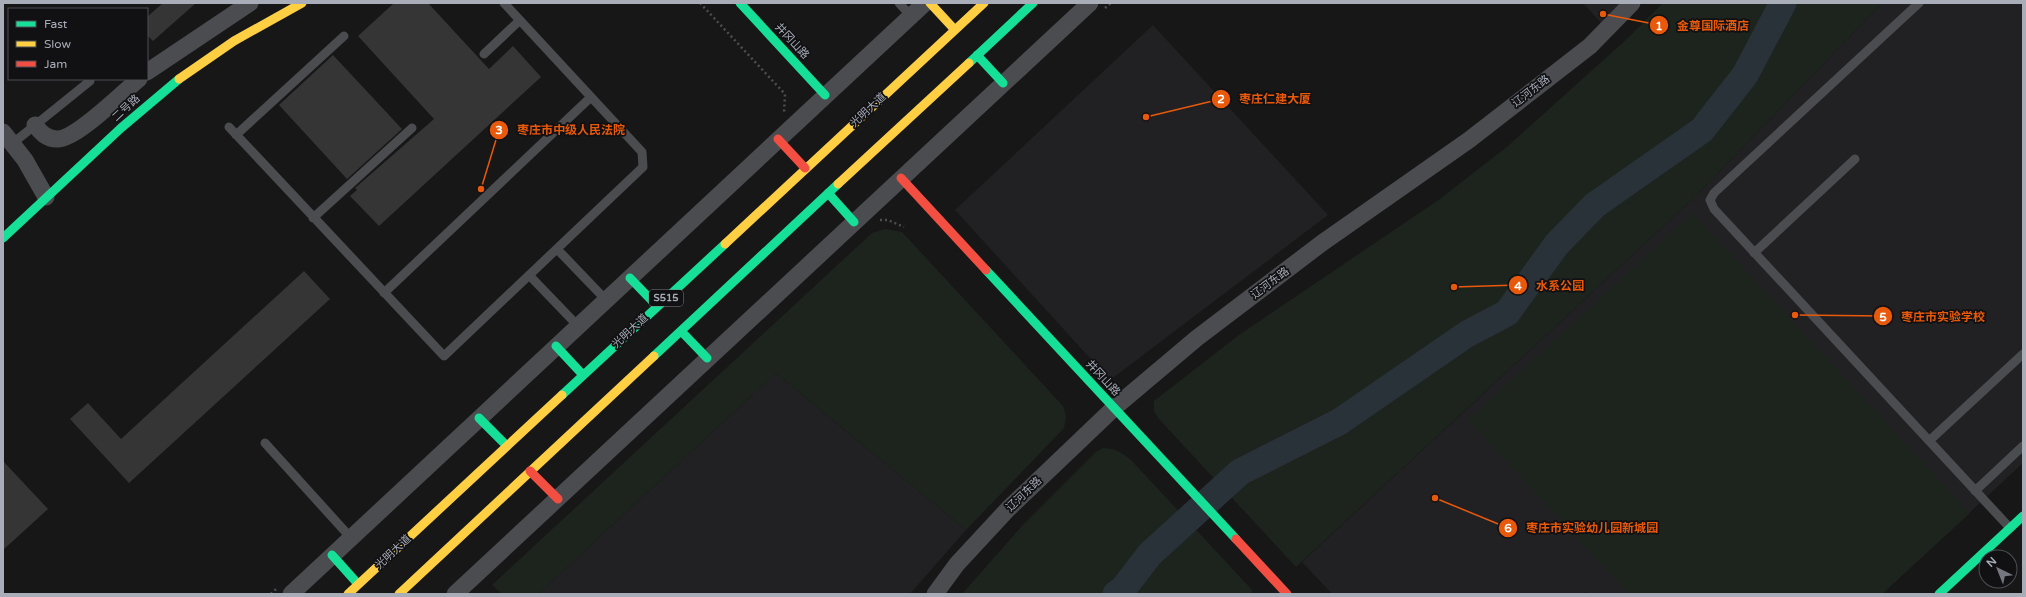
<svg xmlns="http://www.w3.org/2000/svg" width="2026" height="597" viewBox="0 0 2026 597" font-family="'Varela Round','Noto Sans SC',sans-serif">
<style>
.built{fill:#212123}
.green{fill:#1d241e}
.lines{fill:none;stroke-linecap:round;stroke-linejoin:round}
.river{stroke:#2a3239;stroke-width:27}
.building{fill:#353536}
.path{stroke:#4d4e52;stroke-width:2.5;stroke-dasharray:2 3;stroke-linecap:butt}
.lane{stroke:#4b4c50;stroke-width:9}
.street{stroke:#4b4c50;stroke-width:17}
.fast{stroke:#16e098;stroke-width:9}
.slow{stroke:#ffcf43;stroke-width:9}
.jam{stroke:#f24e42;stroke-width:9}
.labels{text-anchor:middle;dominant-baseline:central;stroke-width:3.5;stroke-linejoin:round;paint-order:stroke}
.shield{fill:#111113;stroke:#7b7e86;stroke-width:1}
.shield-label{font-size:10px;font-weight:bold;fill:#a8adb8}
.street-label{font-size:11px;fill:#a8adb8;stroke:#111113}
.leader{fill:none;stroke:#e8590c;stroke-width:1.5}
.callout-dot{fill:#e8590c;stroke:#111113;stroke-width:1.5}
.mark-label{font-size:12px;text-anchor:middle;font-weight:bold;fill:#fff}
.callout-label{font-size:12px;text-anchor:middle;font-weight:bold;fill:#e8590c;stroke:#111113;stroke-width:3.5;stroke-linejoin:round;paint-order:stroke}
</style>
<rect width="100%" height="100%" fill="#171717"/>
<!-- built -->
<path class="built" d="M1583,3H1622L1603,25Z
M1882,3H2023V463L1882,594H1588L1586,592L1583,594H1332L1302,562L1696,196Z
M1153,25L1328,215L1110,380L955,210Z
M776,373L966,530L910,594H538Z"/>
<!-- green -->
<path class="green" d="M1663,3H1882L1696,196L1296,567L1159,419L1154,411V401L1239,335L1440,199L1508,146L1628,38Z
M1693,213L1970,513L1882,594H1629L1468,420Z
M885,229L902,232L1063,406L1066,416L1064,428L966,530L776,373L538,594H502L492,585L872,233Z
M1103,448C1116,448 1124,454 1133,462L1253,591L1249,594H962L1021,527L1096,452Z"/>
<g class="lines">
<!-- river -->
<path class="river" d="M1116,594L1123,589L1150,554L1240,472L1339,422L1467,334L1507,313L1557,244L1595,205L1702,130L1745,75L1783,3"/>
</g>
<!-- building -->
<path class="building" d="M163,3H196L153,41L147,35V17Z
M394,3H428L489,69L513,46L541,77L379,226L350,196L357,190L355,188L434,119L358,36Z
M333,55L402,129L347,179L279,105Z
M304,271L330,299L129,483L70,419L88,403L121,439Z
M3,461L48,509L3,550Z"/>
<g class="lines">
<!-- path -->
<path class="path" d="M700,3L785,94L784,113
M1105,8L1111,3
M880,220H888L904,227
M271,594L276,589"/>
<!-- lane -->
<path class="lane" d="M899,3L911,16
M1919,3L1714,193L1710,200L1714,209L2010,528
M484,54L520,20
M229,127L444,356L643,167L642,152L504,3
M236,135L344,36
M13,143L90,81
M313,218L412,128
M557,249L606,300
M1754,253L1855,159
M529,275L578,326
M384,293L591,97
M1929,441L2023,354
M265,443L351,538
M1975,491L2023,446"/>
<!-- street -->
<path class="street" d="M147,72L250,3
M35,125C41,133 47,139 57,139C76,140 123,92 139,79
M3,132L25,160L46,197
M291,594L925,3
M455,594L1090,3
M935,594L957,564L1008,509L1114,408L1197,338L1322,243L1469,140L1590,46L1632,3"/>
<!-- fast -->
<path class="fast" d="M740,3L825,95
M977,55L1003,83
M969,63L1033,3
M828,193L854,222
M3,238L121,128L179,79
M986,270L1236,539
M630,278L657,306
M681,331L707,358
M556,346L583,375
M654,356L838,184
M562,395L725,244
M479,418L507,446
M332,555L358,584
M1939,594L2023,516"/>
<!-- slow -->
<path class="slow" d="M930,3L955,30
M179,79L234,41L302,3
M838,184L969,63
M725,244L984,3
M348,594L562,395
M399,594L654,356"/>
<!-- jam -->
<path class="jam" d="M778,139L805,168
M901,178L986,270
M530,471L558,499
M1236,539L1287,594"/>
</g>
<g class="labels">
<!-- shield labels -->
<rect class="shield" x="649" y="290" width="34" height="16" rx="3"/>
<g class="shield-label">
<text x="666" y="298">S515</text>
</g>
<!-- street labels -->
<g class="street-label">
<text transform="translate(792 41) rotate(47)">井冈山路</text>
<text transform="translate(1531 91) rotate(-38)">辽河东路</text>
<text transform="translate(126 108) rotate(-43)">二号路</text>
<text transform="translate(868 110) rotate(-43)">光明大道</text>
<text transform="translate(1270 283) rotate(-37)">辽河东路</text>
<text transform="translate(630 331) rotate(-43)">光明大道</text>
<text transform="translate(1103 378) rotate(47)">井冈山路</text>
<text transform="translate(1024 494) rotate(-44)">辽河东路</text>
<text transform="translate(393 552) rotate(-43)">光明大道</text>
</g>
</g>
<!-- callouts -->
<path class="leader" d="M1603 14L1659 25M1146 117L1221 99M481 189L499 130M1454 287L1518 285M1795 315L1883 316M1435 498L1508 528"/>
<g class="callout-dot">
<circle cx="1603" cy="14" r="4"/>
<circle cx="1146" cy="117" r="4"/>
<circle cx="481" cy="189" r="4"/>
<circle cx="1454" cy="287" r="4"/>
<circle cx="1795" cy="315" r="4"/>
<circle cx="1435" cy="498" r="4"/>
<circle cx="1659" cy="25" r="10"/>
<circle cx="1221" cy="99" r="10"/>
<circle cx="499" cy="130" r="10"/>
<circle cx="1518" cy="285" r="10"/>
<circle cx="1883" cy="316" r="10"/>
<circle cx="1508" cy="528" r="10"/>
</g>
<g class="mark-label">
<text x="1659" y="30">1</text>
<text x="1221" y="103">2</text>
<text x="499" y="134">3</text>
<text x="1518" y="290">4</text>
<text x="1883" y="321">5</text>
<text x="1508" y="532">6</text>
</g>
<g class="callout-label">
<text x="1713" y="30">金尊国际酒店</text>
<text x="1275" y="103">枣庄仁建大厦</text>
<text x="571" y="134">枣庄市中级人民法院</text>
<text x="1560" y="290">水系公园</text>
<text x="1943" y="321">枣庄市实验学校</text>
<text x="1592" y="532">枣庄市实验幼儿园新城园</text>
</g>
<!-- border -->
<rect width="2026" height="597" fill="none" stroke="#a8adb8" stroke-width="8"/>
<!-- legend -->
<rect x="8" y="8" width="140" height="72" fill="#111113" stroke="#4d4f55"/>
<rect x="16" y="21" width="20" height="6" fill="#16e098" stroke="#4d4f55"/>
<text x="44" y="28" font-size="12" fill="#a8adb8">Fast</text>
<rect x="16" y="41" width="20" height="6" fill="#ffcf43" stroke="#4d4f55"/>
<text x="44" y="48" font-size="12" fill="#a8adb8">Slow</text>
<rect x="16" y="61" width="20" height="6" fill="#f24e42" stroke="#4d4f55"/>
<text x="44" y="68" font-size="12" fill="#a8adb8">Jam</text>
<!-- north arrow -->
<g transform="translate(1998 569) rotate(317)"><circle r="19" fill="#111113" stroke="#4d4f55"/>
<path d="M0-3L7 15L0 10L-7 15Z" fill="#757880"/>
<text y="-6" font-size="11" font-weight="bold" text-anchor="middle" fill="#a8adb8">N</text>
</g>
</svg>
